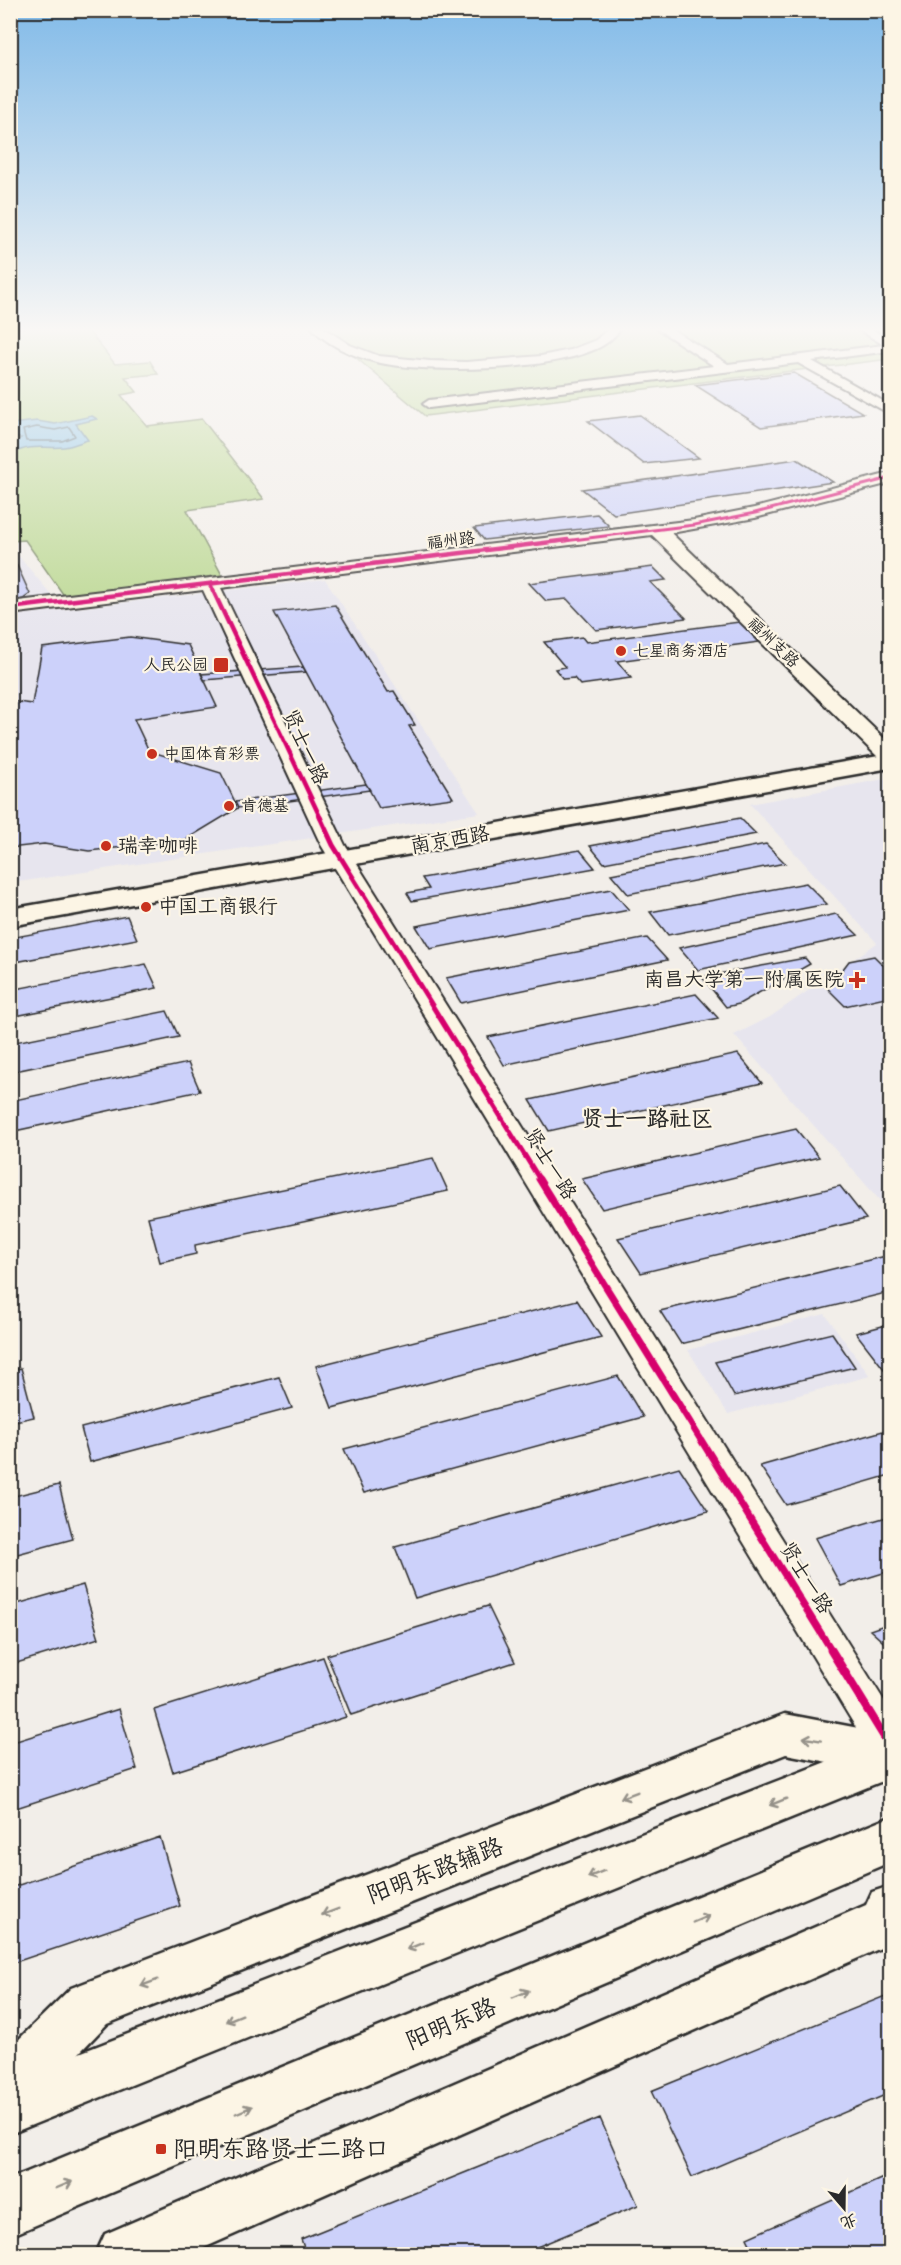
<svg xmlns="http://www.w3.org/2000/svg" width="901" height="2265" viewBox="0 0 901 2265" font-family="'Balsamiq Sans','LXGW WenKai TC',sans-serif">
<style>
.built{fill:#e7e5ee}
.green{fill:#bad790;stroke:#72815e;stroke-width:1.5}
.water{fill:#88c3e7;stroke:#63869c;stroke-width:1.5}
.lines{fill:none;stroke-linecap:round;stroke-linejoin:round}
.shore{stroke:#506876;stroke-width:1.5}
.building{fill:#ccd1fa;stroke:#2b2b2b;stroke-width:1.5}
.minor-casing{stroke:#2b2b2b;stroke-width:4}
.tertiary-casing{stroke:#2b2b2b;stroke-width:4}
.secondary-casing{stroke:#2b2b2b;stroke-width:5}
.primary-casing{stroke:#2b2b2b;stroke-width:5}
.minor{fill:#fcf5e5;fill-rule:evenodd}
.tertiary{fill:#fcf5e5;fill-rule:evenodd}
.secondary{fill:#fcf5e5;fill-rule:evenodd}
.primary{fill:#fcf5e5;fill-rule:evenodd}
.cycleway-far4-casing{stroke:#fcf5e5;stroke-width:5}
.cycleway-far3-casing{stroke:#fcf5e5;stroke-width:7}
.cycleway-far2-casing{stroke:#fcf5e5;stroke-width:9}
.cycleway-far1-casing{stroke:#fcf5e5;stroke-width:10}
.cycleway-casing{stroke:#fcf5e5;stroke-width:13}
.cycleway-far4{stroke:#d6006c;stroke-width:3}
.cycleway-far3{stroke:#d6006c;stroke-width:4.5}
.cycleway-far2{stroke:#d6006c;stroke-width:5}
.cycleway-far1{stroke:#d6006c;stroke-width:7}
.cycleway{stroke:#d6006c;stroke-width:9}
.oneway{stroke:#949088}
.poi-dot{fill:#c8321e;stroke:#fcf5e5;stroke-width:2}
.labels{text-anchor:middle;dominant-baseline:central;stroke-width:4.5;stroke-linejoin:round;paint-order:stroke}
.far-street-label{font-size:16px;fill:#2b2b2b;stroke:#fcf5e5}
.far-poi-label{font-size:16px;fill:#2b2b2b;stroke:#fcf5e5;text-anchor:start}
.street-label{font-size:20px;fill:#2b2b2b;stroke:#fcf5e5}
.poi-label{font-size:20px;fill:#2b2b2b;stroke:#fcf5e5;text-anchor:start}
.quarter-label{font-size:22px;font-weight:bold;fill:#2b2b2b;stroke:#fcf5e5}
.near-street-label{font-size:24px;fill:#2b2b2b;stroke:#fcf5e5}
.near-poi-label{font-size:24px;fill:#2b2b2b;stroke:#fcf5e5;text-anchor:start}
</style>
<rect width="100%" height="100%" fill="#f2eee9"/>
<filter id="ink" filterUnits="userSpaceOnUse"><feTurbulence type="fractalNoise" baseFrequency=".0167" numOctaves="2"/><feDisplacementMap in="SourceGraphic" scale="12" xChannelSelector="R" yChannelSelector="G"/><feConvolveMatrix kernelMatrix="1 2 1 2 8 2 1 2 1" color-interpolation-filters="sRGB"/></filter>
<g filter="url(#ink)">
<!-- built -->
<path class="built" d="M11,547L54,598L11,604Z
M325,579L479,813L11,883V616Z
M890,778V1212L734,1035L770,1017L877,943L750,804Z
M825,1314L870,1376L728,1414L688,1350Z"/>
<!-- green -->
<path class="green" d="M10,328H86L115,364L150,361L158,374L125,377L137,392L121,395L147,426L202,419L264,499L187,510L222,575L65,597L25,540L11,541Z
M321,328H890V359L425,416Z"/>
<!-- water -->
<path class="water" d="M92,416L97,419L76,424L88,440C80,442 73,446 64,447C43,449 33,443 11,454V445L21,438L11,437V424L37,421L55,424Z"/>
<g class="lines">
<!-- shore -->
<path class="shore" d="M37,427L55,430L69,427L75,436L62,441H26L23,430Z"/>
</g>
<!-- building -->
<path class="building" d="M794,373L863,413L761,427L695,385Z
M640,415L699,458L644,464L588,421Z
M797,459L833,482L614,514L582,489Z
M597,514L609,526L484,540L474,528Z
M10,550L30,594L23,599L10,602Z
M653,567L666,580L650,582L686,618L596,630L567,599L546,601L529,583Z
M335,605L388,692L394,691L415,725L409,726L453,798L379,808L274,612Z
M747,621L767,641L617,661L631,678L580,685L574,678L563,679L555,669L565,667L544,642L582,637L586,642Z
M130,637L188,645L217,707L134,719L149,751L221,773L238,808L185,840L89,851L44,844L10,848V701L32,704L42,648Z
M303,667L306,672L204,680L201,674Z
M366,784L370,790L238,808L235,802Z
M740,818L756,834L604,863L590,846Z
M766,844L785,863L628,894L611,874Z
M580,850L595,868L412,901L407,893L429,889L422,878Z
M806,883L827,904L668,935L650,912Z
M611,889L629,910L430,949L416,926Z
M836,914L858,935L698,970L679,948Z
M127,916L137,939L10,963V938Z
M647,938L667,960L461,1003L446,978Z
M874,956L890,972V996L845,1006L828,989L849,961Z
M805,958L810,964L739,1004L726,1007L702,977Z
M146,964L157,988L10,1017V990Z
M696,994L718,1018L504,1065L488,1037Z
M167,1011L179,1037L10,1072V1043Z
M738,1054L762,1083L549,1131L530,1100Z
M188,1063L200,1091L10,1132V1101Z
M796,1129L819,1157L602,1209L582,1179Z
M433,1158L448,1191L195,1245L196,1254L160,1262L148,1217Z
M840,1186L866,1219L641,1273L618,1238Z
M890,1255V1292L681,1344L660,1311Z
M577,1300L601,1337L332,1408L316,1366Z
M890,1324V1373H887L856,1333Z
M832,1333L855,1367L734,1396L715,1362Z
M21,1368L34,1417L10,1422V1371Z
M618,1376L643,1417L364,1493L344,1449Z
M279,1377L292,1408L90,1462L81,1428Z
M890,1429V1475L786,1505L760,1466Z
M679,1467L708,1511L415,1598L395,1547Z
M59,1485L73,1539L10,1556V1497Z
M890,1516V1571L841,1586L815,1538Z
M83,1585L99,1638L10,1665V1606Z
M488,1606L515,1662L351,1715L327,1655Z
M890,1623V1648L870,1630Z
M323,1657L346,1717L173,1772L154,1710Z
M119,1709L137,1769L10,1810V1743Z
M160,1837L180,1906L10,1964V1888Z
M890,1994V2093L692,2177L651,2091Z
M600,2118L638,2205L520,2254H306L301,2239Z
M890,2175V2254H755L747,2238Z"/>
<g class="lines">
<defs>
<path id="minor" d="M312,328H324L350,345L379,356L430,361L466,362L541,356L570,350L596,340L609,328H621C617,334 611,340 605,344C562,372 425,374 376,362C353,356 328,346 312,328Z
M656,328H670L728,364L884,345L856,328H870L890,340V351L812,361L890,405V414L798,363L429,408L423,404L429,400L714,366Z"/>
<path id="tertiary" d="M890,473V483L755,518L671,533L890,744V763L882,761L652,535L221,588L345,845L890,1710V1764L875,1759L321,845L203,590L10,614V602L694,520L754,508Z"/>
<path id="secondary" d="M890,754V768L10,926V909Z
M785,1714L890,1734V1774L786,1754L107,2024L29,2105L10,2113V2048L71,1988Z
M890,1886V1944L190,2254H96L105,2234L866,1905L872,1892Z"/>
<path id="primary" d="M890,1737V1778L10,2134V2080Z
M890,1817V1862L10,2236V2179Z"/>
</defs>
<!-- minor casing -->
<use href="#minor" class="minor-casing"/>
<!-- tertiary casing -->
<use href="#tertiary" class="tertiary-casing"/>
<!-- secondary casing -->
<use href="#secondary" class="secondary-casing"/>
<!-- primary casing -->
<use href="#primary" class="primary-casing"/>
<!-- minor -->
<use href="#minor" class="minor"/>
<!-- tertiary -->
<use href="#tertiary" class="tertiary"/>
<!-- secondary -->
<use href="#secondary" class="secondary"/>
<!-- primary -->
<use href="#primary" class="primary"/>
<defs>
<path id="cycleway-far4" d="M556,542L694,525L755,513L890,478"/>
<path id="cycleway-far3" d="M210,584L321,819
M10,608L568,540"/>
<path id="cycleway-far2" d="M320,817L333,845L540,1180"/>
<path id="cycleway-far1" d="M539,1179L832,1651"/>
<path id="cycleway" d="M831,1650L890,1746"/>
</defs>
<!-- cycleway-far4 casing -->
<use href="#cycleway-far4" class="cycleway-far4-casing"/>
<!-- cycleway-far3 casing -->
<use href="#cycleway-far3" class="cycleway-far3-casing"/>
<!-- cycleway-far2 casing -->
<use href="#cycleway-far2" class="cycleway-far2-casing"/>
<!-- cycleway-far1 casing -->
<use href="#cycleway-far1" class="cycleway-far1-casing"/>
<!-- cycleway casing -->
<use href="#cycleway" class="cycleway-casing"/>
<!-- cycleway-far4 -->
<use href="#cycleway-far4" class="cycleway-far4"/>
<!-- cycleway-far3 -->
<use href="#cycleway-far3" class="cycleway-far3"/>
<!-- cycleway-far2 -->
<use href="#cycleway-far2" class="cycleway-far2"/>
<!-- cycleway-far1 -->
<use href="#cycleway-far1" class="cycleway-far1"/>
<!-- cycleway -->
<use href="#cycleway" class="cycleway"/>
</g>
<!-- one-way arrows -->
<defs><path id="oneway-shaft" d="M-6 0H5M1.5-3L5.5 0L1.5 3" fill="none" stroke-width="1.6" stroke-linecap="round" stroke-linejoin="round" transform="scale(1.5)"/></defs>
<g class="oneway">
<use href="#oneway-shaft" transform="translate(812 1739) rotate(-170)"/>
<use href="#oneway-shaft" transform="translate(629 1795) rotate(159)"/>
<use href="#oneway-shaft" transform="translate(778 1802) rotate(158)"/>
<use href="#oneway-shaft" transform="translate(596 1874) rotate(158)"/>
<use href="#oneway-shaft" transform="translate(330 1912) rotate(159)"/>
<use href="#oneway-shaft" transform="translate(701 1919) rotate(-23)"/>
<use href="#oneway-shaft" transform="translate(415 1946) rotate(158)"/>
<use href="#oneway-shaft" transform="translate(149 1983) rotate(159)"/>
<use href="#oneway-shaft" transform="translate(521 1994) rotate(-23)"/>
<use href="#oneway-shaft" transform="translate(234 2018) rotate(158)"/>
<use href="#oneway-shaft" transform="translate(244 2110) rotate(-23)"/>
<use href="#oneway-shaft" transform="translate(64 2185) rotate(-23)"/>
</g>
</g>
<!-- sky -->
<linearGradient id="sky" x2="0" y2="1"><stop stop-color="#81bae8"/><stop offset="0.51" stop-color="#f9f7f5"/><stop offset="1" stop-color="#f9f7f5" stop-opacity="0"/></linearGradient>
<rect width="901" height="646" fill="url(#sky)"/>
<!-- markers -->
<g class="poi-dot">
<circle cx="621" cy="651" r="6"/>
<rect x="213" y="657" width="16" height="16" rx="3"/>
<circle cx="152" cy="754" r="6"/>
<circle cx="229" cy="806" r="6"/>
<circle cx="106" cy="846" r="6"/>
<circle cx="146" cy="907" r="6"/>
<path d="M854 971h6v6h6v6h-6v6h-6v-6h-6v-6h6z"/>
<rect x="155" y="2143" width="12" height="12" rx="3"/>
</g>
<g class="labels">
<!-- far-street labels -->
<g class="far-street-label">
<text transform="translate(451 541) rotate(-7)">福州路</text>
<text transform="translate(773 643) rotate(44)">福州支路</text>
</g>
<!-- far-poi labels -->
<g class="far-poi-label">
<text x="633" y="651">七星商务酒店</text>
<text x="208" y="665" text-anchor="end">人民公园</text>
<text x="164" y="754">中国体育彩票</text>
<text x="241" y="806">肯德基</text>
</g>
<!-- street labels -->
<g class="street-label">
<text transform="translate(305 747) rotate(65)">贤士一路</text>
<text transform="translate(450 840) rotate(-10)">南京西路</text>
<text transform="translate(550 1164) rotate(58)">贤士一路</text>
<text transform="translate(806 1578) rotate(58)">贤士一路</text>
</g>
<!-- poi labels -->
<g class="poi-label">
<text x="118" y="846">瑞幸咖啡</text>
<text x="158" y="907">中国工商银行</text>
<text x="844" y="980" text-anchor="end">南昌大学第一附属医院</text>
</g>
<!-- quarter labels -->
<g class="quarter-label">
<text x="647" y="1119">贤士一路社区</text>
</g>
<!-- near-street labels -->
<g class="near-street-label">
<text transform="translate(435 1871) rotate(-21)">阳明东路辅路</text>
<text transform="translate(451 2024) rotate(-23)">阳明东路</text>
</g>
<!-- near-poi labels -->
<g class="near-poi-label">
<text x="173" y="2149">阳明东路贤士二路口</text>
</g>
</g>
<!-- margin -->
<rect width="901" height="2265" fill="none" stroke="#fcf5e5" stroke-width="36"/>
<rect x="18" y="18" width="865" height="2229" fill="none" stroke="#2b2b2b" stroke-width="2" filter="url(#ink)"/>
<!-- north arrow -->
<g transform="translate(844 2208) rotate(160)" stroke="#fcf5e5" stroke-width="4.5" paint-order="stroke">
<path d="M0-4.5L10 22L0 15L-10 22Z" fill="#2b2b2b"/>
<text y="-9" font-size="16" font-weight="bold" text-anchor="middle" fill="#2b2b2b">北</text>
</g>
</svg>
